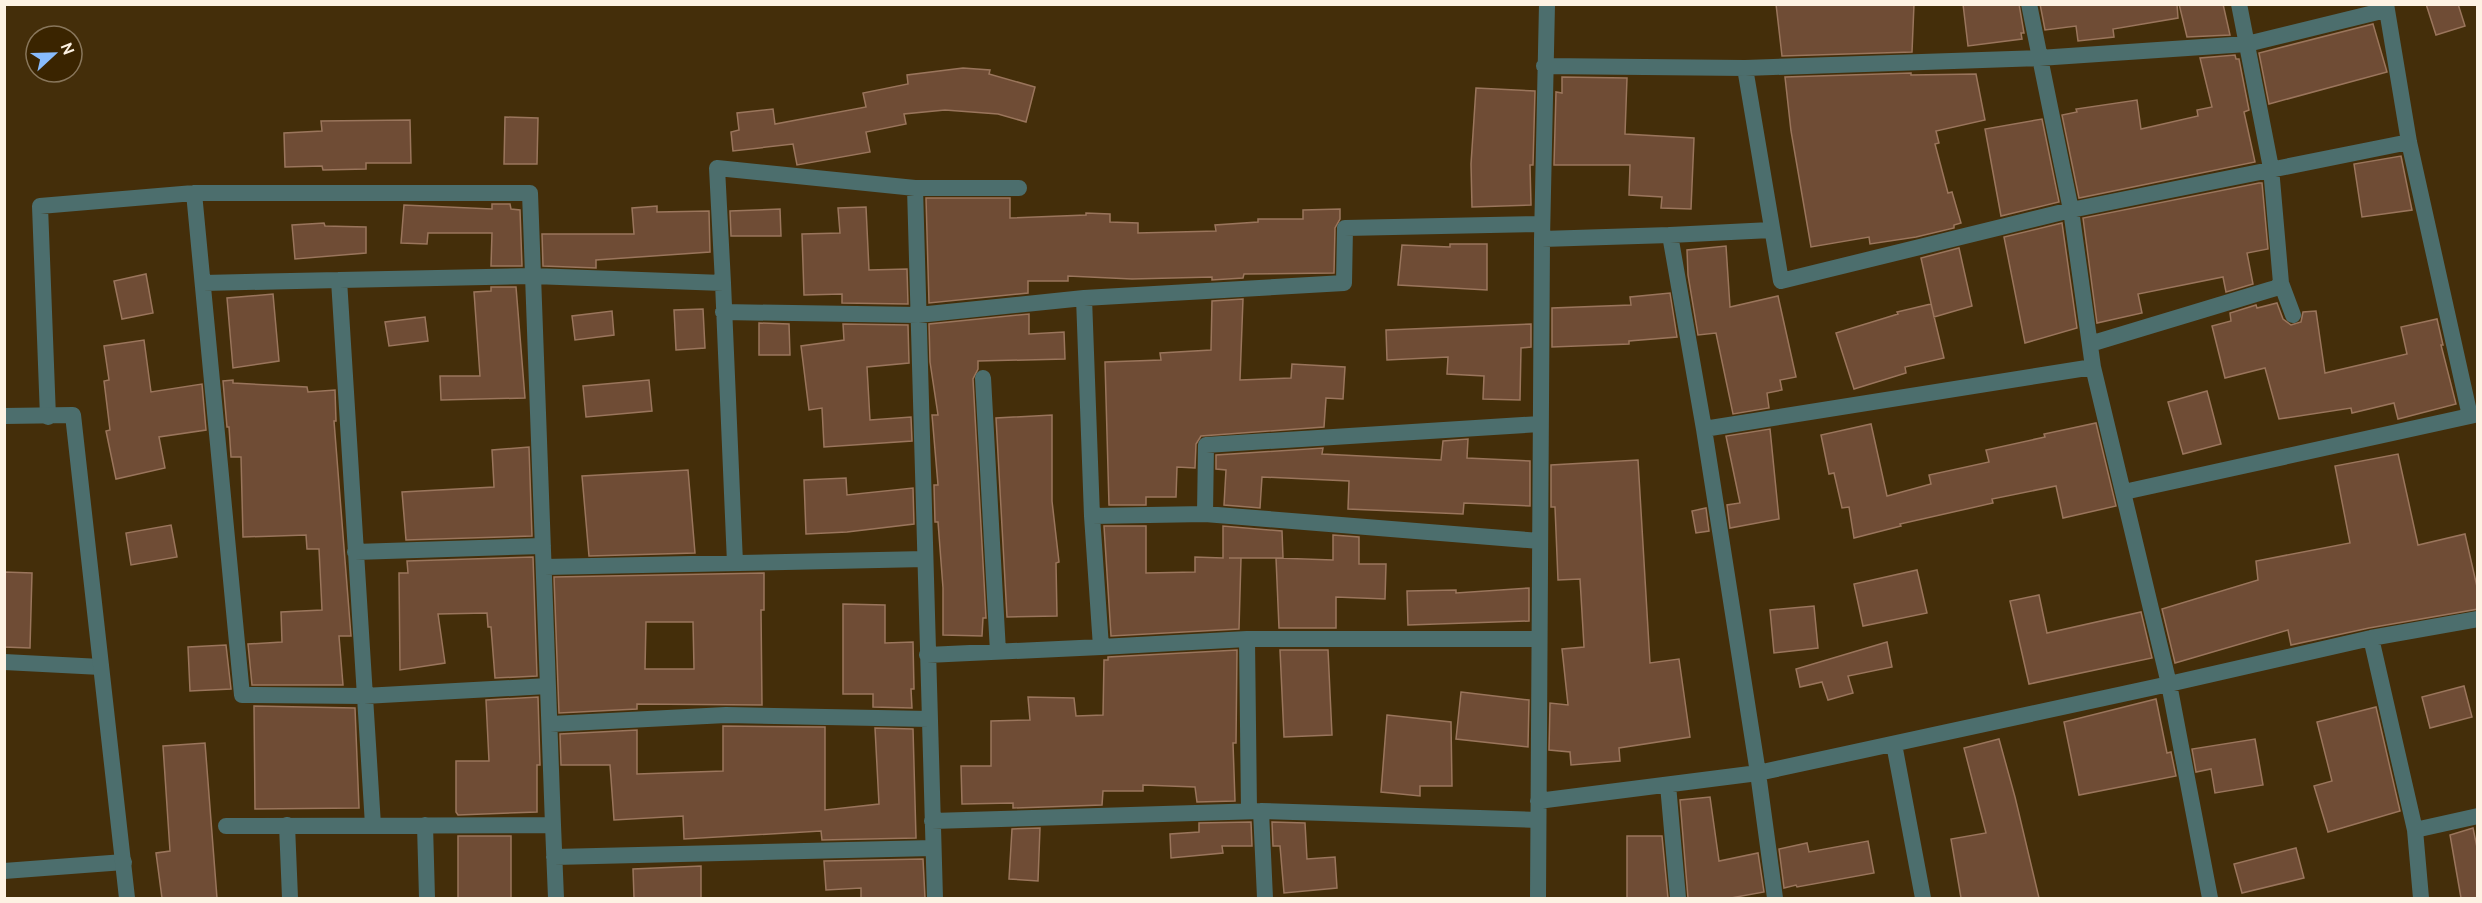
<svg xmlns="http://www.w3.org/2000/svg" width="2482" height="903" viewBox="0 0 2482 903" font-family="Cabin,sans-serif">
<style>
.building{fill:#6f4c35;stroke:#9a755c;stroke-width:1.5;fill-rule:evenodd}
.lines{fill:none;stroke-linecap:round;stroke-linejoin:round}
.minor{stroke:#4c6e6d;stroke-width:16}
.tertiary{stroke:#4c6e6d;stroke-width:16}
</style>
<rect width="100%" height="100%" fill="#442e0a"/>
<!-- building -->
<path class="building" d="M1776,4H1914L1912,52L1782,56Z
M1963,4H2019L2024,33H2021L2022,39L1968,46Z
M2040,4H2177L2178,18L2113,29L2114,37L2078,41L2076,26L2045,30Z
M2179,4H2223L2230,35L2187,37Z
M2426,4H2458L2465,26L2436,35Z
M2373,24L2387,72L2269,104L2259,53Z
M2235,55L2236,59H2239L2249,110L2244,112L2255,162L2079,198L2062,115L2077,112L2076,109L2137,100L2141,129L2198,116L2197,110L2212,107L2200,58Z
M963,68L990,70L989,74L1035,87L1026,122L998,114L945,110L904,114L906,124L866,132L870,152L797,165L793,144L733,151L731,132L739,130L737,113L773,109L775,124L866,107L863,93L908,84L907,75Z
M1911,73V75L1976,74L1985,120L1936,131L1939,143L1935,144L1948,193L1952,192L1961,223L1954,225V228L1916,237L1870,244L1869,237L1811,247L1791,131L1785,77Z
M1562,77L1627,78L1625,134L1694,138L1691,209L1661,208L1662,197L1629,195L1630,165H1554L1556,92L1562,93Z
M1476,88L1535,91L1533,165H1530L1531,205L1472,207L1471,164Z
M505,117L538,118L537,164H504Z
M2042,119L2059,202L2001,216L1985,129Z
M410,120L411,163H366V169L323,170L322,166L285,167L284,133L322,131L321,121Z
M2401,156L2412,210L2362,217L2354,164Z
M2259,183H2262L2268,249L2247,253L2253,284L2226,292L2223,277L2138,294L2142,313L2097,323L2083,218Z
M926,198H1010V218L1086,215V213L1110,214V222L1138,223V233L1216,231L1215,225L1258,222V219H1303V210L1340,209V219L1335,228L1334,273L1244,274L1243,278L1212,280V277L1132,279L1068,276V281H1028V293L929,303Z
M492,204H510L511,209L520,210L522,266H491L492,233H428L427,244L401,243L404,205L492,209Z
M657,206V212L709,211L710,252L596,260V268L543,266L542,234H634L632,208Z
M866,207L869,270L907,269L908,304L842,303V294L804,295L802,234L840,233L838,208Z
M780,209L781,236H731L730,211Z
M324,223L325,226L366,227V253L295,259L292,225Z
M2062,223L2077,328L2025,343L2004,237Z
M1450,244H1487V290L1398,285L1402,245L1450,247Z
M1726,246L1730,307L1778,296L1796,377L1780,380L1782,390L1767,393L1769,408L1733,414L1716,333L1698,335L1688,275L1687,250Z
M1959,248L1972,306L1934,317L1921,258Z
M146,274L153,313L122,319L114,281Z
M491,287H516L525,398L441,400L440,376H480L474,292L491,291Z
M1670,293L1677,337L1629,341V344L1552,347V308L1631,305L1630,297Z
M273,294L279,361L233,368L227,298Z
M1243,299L1240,380L1291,378L1292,364L1345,367L1343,399L1326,398L1324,427L1201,436L1196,444L1195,468L1177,467L1176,497H1146V505H1109L1105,362L1161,360L1160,353L1211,350L1212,301Z
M2277,303L2283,319L2291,325L2301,322L2303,312L2316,311L2325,373L2407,354L2401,327L2437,319L2443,345H2441L2456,404L2398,419L2394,403L2352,413L2351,408L2279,419L2265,368L2225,378L2212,326L2231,321L2230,313L2256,305L2257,308Z
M1931,304L1944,358L1905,367L1906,373L1854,389L1836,333L1898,314L1897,312Z
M703,309L705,348L676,350L674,310Z
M612,311L614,335L575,340L572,316Z
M1029,314V334L1064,332L1065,359L978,361V369L973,379L986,618H983L982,636L943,635V588L938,522H935L934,485H938L932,415H938L930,362L929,324Z
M425,317L428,341L389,346L385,322Z
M759,323L789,324L790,355H759Z
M843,324L908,325L909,363L867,367L870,420L911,417L912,441L824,447L822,408L809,410L801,346L844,340Z
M1531,324V347L1521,348L1520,400L1483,399L1484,376L1447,374L1448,357L1387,360L1386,330Z
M144,340L151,392L202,384L206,430L159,437L165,468L116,479L106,431L110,430L104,381L109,380L104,346Z
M233,380V383L307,387L308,392L335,390L336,421H334L351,636H339L343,685H252L248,644L282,642L281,612L322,610L319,549H307L306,535L243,537L241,457H231L229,427H227L223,381Z
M649,380L652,411L586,417L583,386Z
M2207,391L2221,444L2183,454L2168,402Z
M1052,415V501L1059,562L1056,563L1057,616L1007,617L996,418Z
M2096,423L2116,506L2063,518L2056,486L1992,499L1993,503L1900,524L1901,526L1854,538L1849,507L1842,508L1834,473L1829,474L1821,435L1871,424L1887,496L1931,484L1929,475L1989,462L1986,450L2045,437L2044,434Z
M1770,429L1779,519L1730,528L1727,505L1740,503L1726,436Z
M1468,439L1467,458L1530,461V506L1464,503L1463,514L1348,509L1349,481L1262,477L1260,508L1224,505L1226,470L1216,469V455L1323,448L1322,454L1441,460L1443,441Z
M529,447L532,536L406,540L402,492L494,487L492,450Z
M2398,454L2418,545L2465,534L2478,591V609L2369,628L2291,645L2288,630L2175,663L2162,609L2258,580L2256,561L2350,543L2335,466Z
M1638,460L1650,663L1679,659L1690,737L1619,748L1620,761L1571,765L1570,752L1549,750L1550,703L1568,705L1562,649L1584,647L1580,579L1558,580L1555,507H1551V465Z
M688,470L695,553L589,556L582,476Z
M846,478L847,495L913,488L914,524L847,532L806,534L804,480Z
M1706,508L1709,531L1696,533L1692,511Z
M171,525L177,557L131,565L126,533Z
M1104,526H1146V573L1195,572V557L1223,558V526L1282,531L1283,558H1229H1241L1239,629L1111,636Z
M1333,535L1359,537V564H1386L1385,599L1336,597V628H1279L1276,558L1333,560Z
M533,557L537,676L495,678L491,627H488L487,613L438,614L445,663L400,670L399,573H408L407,561Z
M1917,570L1927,613L1863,626L1854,584Z
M4,572L32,573L30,648L4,647Z
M764,573V610H761L762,705L637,704V709L559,713L554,577ZM646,622H693L694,669H645Z
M1529,588V621L1408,625L1407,591L1456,590V593Z
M2039,595L2047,633L2141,612L2152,658L2029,684L2010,601Z
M843,604L885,605V643L913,642L914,689H911L912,708L873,707V694H843Z
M1814,606L1818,648L1774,653L1770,610Z
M1887,642L1892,667L1848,676L1853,693L1828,700L1822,682L1800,687L1796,669Z
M226,645L231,689L190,691L188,647Z
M1237,650L1236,743H1233L1235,801L1197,802L1195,787L1143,785V791H1103L1102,805L1013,808V803L962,804L961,766H991V721L1030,720L1028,697L1074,698L1076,716L1103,715L1104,660H1108V657Z
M1280,650H1328L1332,735L1284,737Z
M2464,686L2472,717L2430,728L2422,697Z
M1461,692L1529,700L1528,747L1456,739Z
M538,697L540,765H537V812L458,815L456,812V761H489L486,700Z
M2156,699L2167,753L2171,752L2176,776L2079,795L2064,722Z
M254,706L355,708L359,808L255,809Z
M2376,707L2400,811L2328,832L2314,786L2332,781L2317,722Z
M1387,715L1451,722L1452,786H1420V796L1381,792Z
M723,726L825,727V810L879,804L875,728L913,729L916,838L822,840L821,831L684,839L683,816L614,820L610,765H561L560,734L637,730V774L723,771Z
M1999,739L2015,797L2039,898H1961L1951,839L1986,833L1964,748Z
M2255,739L2263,785L2215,793L2211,769L2196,772L2192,749Z
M205,743L217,898H162L156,853L170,851L163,746Z
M1710,797L1719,861L1758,853L1764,892L1731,898H1688L1680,800Z
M1251,822L1252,846H1222L1223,853L1171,858L1170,834L1199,832V823Z
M1272,822L1305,823L1307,859L1335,857L1337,888L1284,893L1280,846H1273Z
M1040,828L1038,881L1009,879L1012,829Z
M2473,828L2478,852V898H2461L2450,835Z
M458,836H511V898H458Z
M1627,836H1662L1668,898H1627Z
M1868,841L1874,873L1797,887L1796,885L1784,888L1779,849L1807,843L1809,852Z
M2296,848L2304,878L2242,893L2234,864Z
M923,859L925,898H861V888L826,890L824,861Z
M701,866V898H634L633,869Z"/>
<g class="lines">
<!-- minor -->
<path class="minor" d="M2386,4L2409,142L2470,416L2478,414
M1544,66L1745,68L2039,58L2247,44L2386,10
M1745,68L1781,281L2071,210L2409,142
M915,188L935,898
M194,193L242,695L364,696L548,686
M1670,235L1704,429L1758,773L2169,684L2093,367L2071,210L2029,4
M1542,239L1670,235L1771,230
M203,283L339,280
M723,283L735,563
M2281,283L2293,315
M723,312L918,315L1084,298L1344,283L1345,228L1542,224
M2090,344L2269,290L2276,288L2281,283L2271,168L2239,4
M983,378L998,652
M48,417L40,206L194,193H530L553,825
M1704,429L2093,367
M2124,492L2470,416
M1205,514L1206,445L1540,424
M1092,516L1205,514L1540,541
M355,552L543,546
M544,567L925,559
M2371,638L2415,830L2421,898
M1247,639L1249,811
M1101,647L1247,639H1539
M927,655L1101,647L1092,516L1084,298
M4,662L101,667
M550,724L726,715L929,719
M1894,744L1923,898
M1668,785L1678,898
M1538,801L1758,773L1775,898
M1261,811L1265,898
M932,821L1261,811L1538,820
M287,825L290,898
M373,825L339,280L533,276L723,283L717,168L915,188H1019
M425,825L427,898
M226,826L553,825L556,898
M2415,830L2478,816
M554,857L933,848
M4,871L124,862
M1538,898L1542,239L1547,4
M2210,898L2169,684L2371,638L2478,619"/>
<!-- tertiary -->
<path class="tertiary" d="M4,416L73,415L127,898"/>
</g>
<!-- border -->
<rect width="2482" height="903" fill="none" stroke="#fdf2e3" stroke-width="12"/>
<!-- north arrow -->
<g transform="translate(54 54) rotate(68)"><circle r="28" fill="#3a2400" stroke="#88765b" stroke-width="1.5"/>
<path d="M0-4.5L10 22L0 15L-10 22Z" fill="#88bbfc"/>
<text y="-9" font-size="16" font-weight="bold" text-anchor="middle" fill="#fdf2e3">N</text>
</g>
</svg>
